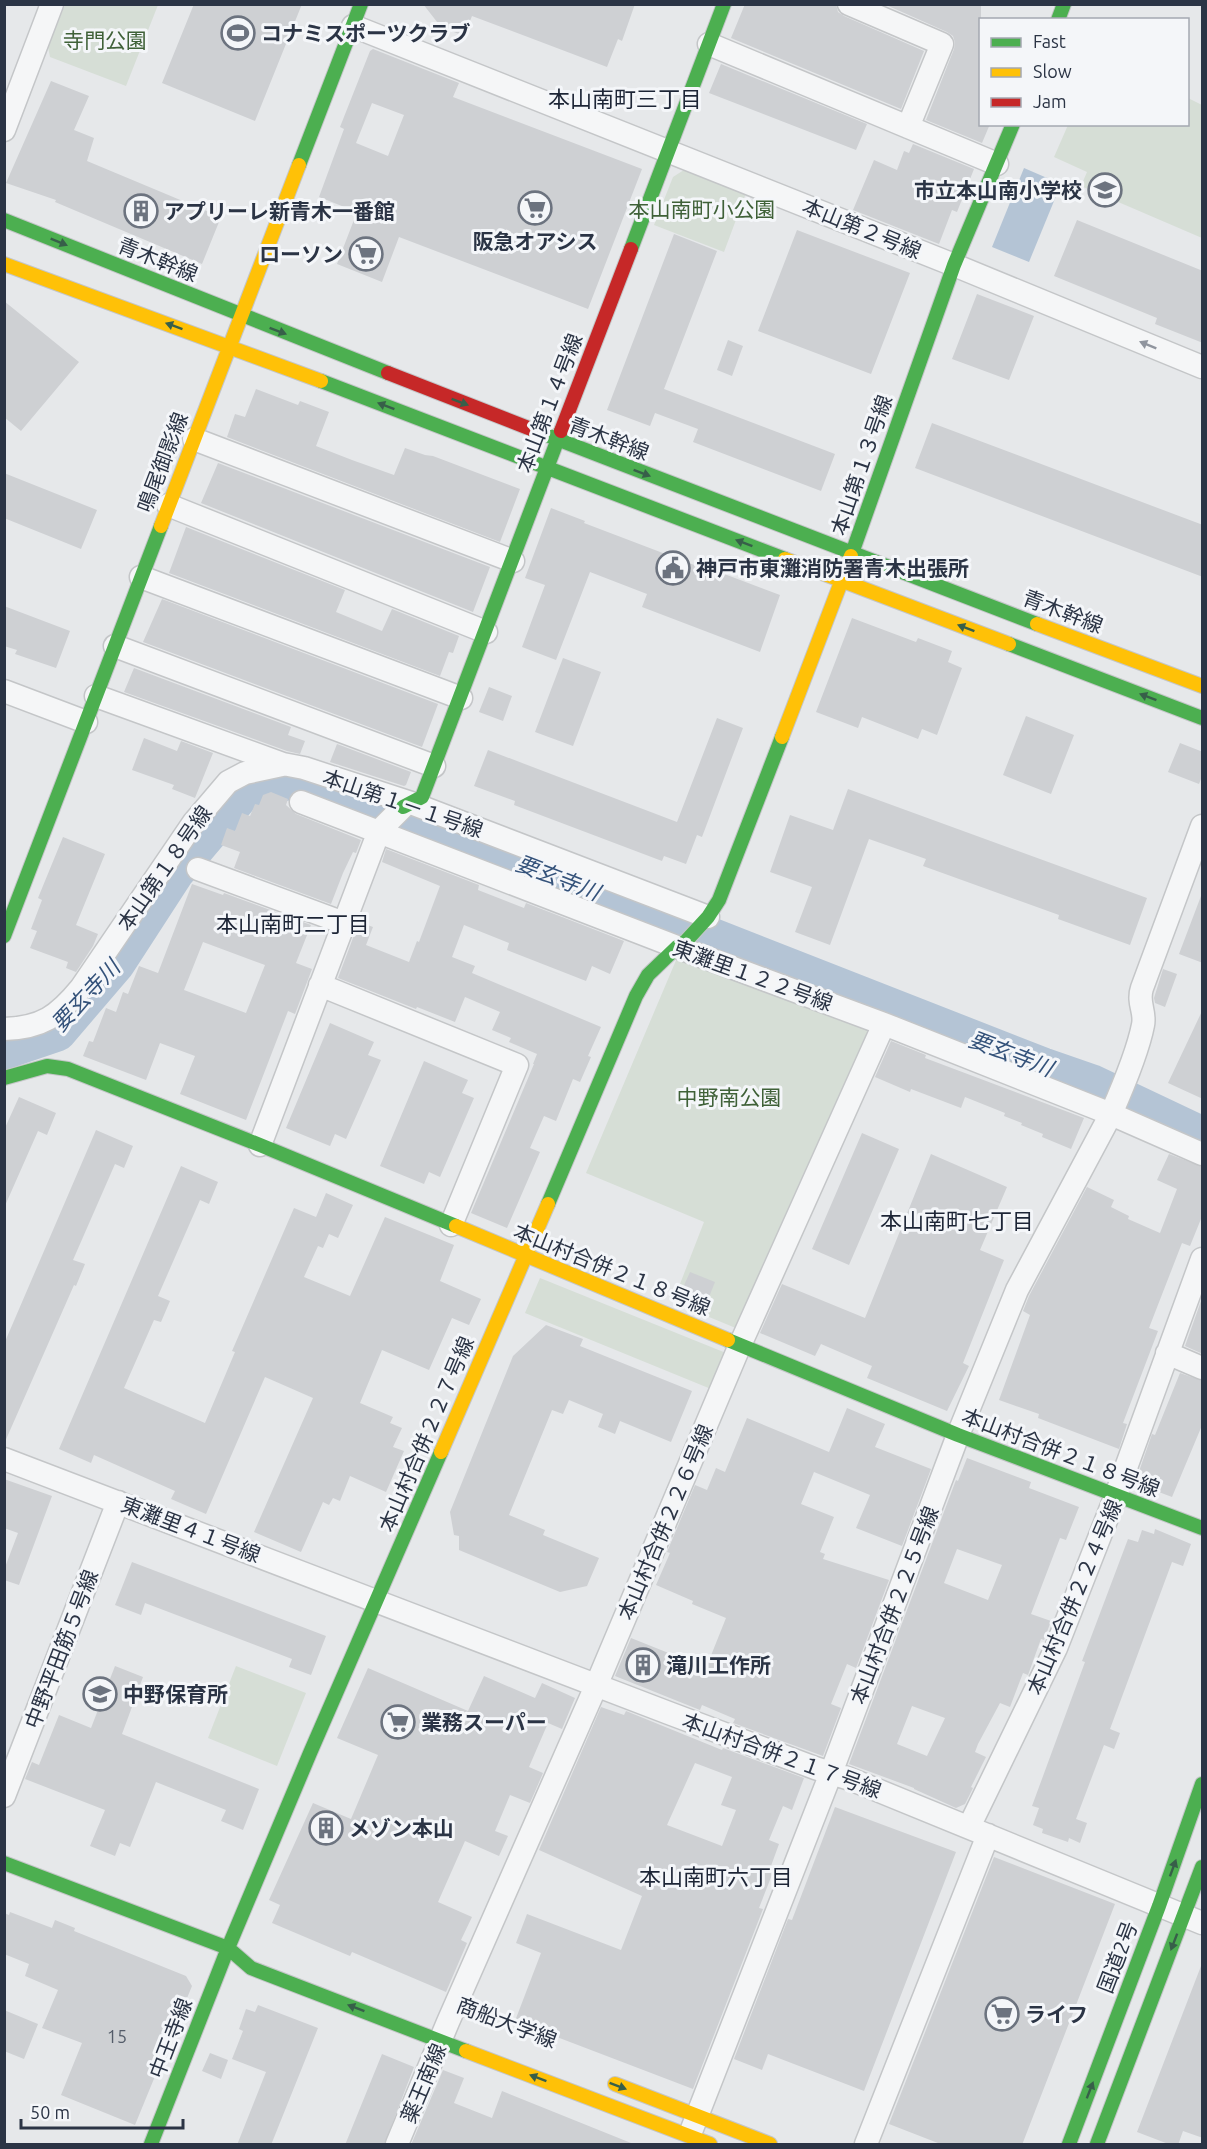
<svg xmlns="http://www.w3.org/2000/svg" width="1207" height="2149" viewBox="0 0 1207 2149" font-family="Ubuntu,'Noto Sans JP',sans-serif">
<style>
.green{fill:#d6ded6}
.water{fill:#b4c4d5}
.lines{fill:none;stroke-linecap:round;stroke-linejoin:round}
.river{stroke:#b4c4d5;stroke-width:39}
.building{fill:#ced0d3;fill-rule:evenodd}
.street-casing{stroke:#c4c6c8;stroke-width:25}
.fast-casing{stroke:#c4c6c8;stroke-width:16}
.slow-casing{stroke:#c4c6c8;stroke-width:16}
.jam-casing{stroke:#c4c6c8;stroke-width:16}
.street{stroke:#f5f6f7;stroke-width:22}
.fast{stroke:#4caf50;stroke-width:14}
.slow{stroke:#ffc107;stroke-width:14}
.jam{stroke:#c62828;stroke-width:14}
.oneway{fill:#375f49}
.oneway2{fill:#90959e}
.labels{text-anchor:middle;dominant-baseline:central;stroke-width:6;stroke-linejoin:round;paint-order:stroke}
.number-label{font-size:18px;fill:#545c69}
.poi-label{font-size:21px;font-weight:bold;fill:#2b3445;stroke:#f4f6f9;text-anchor:start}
.park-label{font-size:21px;fill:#3f6138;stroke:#f4f6f9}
.street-label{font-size:21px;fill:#2b3445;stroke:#f4f6f9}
.neighbourhood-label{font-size:22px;fill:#1d2536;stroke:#f4f6f9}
.water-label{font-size:22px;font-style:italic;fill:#34527a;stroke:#f4f6f9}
</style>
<rect width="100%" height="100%" fill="#e6e8ea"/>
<!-- green -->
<path class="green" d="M65,5H158L126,86L50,57L48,47Z
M1188,98L1202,105V238L1081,186L1087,172L1054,157L1068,125L1188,124Z
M687,168L746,193L724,252L654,225L673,177Z
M677,958L870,1029L738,1329L673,1302L704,1222L586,1173Z
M540,1278L726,1353L711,1389L525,1313Z
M236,1666L306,1693L277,1766L208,1738Z"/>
<!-- water -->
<path class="water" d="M1024,168L1061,184L1029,262L992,247Z"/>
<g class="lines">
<!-- river -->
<path class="river" d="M4,1050L57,1032L116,963L175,872L246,788L293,780L418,822L1043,1067L1092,1084L1202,1136"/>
</g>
<!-- building -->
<path class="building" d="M194,4H302L255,121L162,83Z
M423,4H635L622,41L618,39L607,67L472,16L464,36L441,27Z
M745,4H836L838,12L844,16L924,51L901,109L731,38Z
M884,4H981V124H990L982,143L926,120L954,49L955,43L953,36L947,32Z
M373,49L459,83L453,97L642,169L588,309L399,237L382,282L337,264L357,212L319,197L344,129L340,127L370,51ZM372,103L404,115L388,156L356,143Z
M721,64L867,124L856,150L709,93Z
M51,81L89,96L74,130L94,138L87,161L221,217L202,264L55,202L56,200L6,183Z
M913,144L974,169L957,212L952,210L939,244L853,210L874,160L897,170L904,151L909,153Z
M1077,220L1203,271V343L1155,324L1157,318L1054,276Z
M797,230L910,273L871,374L758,331Z
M674,234L717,251L664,389L835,454L821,491L693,442L698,429L655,413L650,426L607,410Z
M977,294L1034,316L1009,380L952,359Z
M4,301L79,362L21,431L4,417Z
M728,340L743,346L732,376L717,370Z
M256,389L298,405L300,401L329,412L316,446L352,460L394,475L405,448L425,455L433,456L520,489L500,542L227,437L235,414L245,417Z
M932,423L1203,525V577L915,468Z
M218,463L490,567L473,612L201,503Z
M4,473L97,510L81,549L4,518Z
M551,508L585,521L584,523L718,574L719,572L780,595L760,652L642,607L647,594L590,572L556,660L522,647L545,585L525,578Z
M186,527L345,590L336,612L382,631L392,609L459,636L453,653L449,652L440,676L169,573Z
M162,599L438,704L422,747L143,642Z
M4,606L70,631L56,668L15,654L17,650L4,646Z
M852,618L916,642L918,638L952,651L948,662L962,668L937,735L922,729L918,739L862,717L858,728L816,712Z
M563,658L601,672L573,746L535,732Z
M134,668L291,727L288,735L305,741L300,754L287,751L124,692Z
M489,687L512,696L503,721L479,712Z
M1026,716L1074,735L1051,794L1003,775Z
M717,718L743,728L702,837L697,835L686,864L664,856L662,861L514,805L515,801L474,786L488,750L677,822Z
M144,738L177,751L181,741L213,753L195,798L172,789L174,785L132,770Z
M1180,743L1203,752V774L1199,784L1168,772Z
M337,744L411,772L406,785L404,786L330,762Z
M848,789L1147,898L1130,945L1058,919L1059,915L923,866L926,859L869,839L830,945L795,932L812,887L770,872L790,815L833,830Z
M271,792L288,799L286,805L296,814L361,840L356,853L353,852L343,873L331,904L234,868L240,852L221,845L227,828L235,831L242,813L250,816L255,804L259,805L263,795Z
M63,837L105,854L76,925L98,934L93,946L76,972L66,968L68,962L30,948L37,931L31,929L42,900L38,898Z
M386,849L479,885L478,890L524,908L526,903L624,941L610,974L592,966L586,981L507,950L509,943L464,925L452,957L475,966L472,973L601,1027L588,1056L591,1057L580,1082L573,1079L556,1121L544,1116L530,1148L540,1152L507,1228L471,1213L534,1064H533L537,1054L509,1042L511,1038L492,1030L500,1012L465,997L455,1022L417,1007L416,1009L338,978L359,922L373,927L366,945L409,962L417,941L419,942L440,886L382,862Z
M192,884L223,895L224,893L311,925L296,963L312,969L295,1014L288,1011L246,1120L180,1094L195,1056L160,1043L146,1080L83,1056L89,1041L93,1042L106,1008L116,1012L123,992L128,994L139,966L158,973ZM203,942L265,965L246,1013L184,990Z
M1201,896H1203V963L1179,954Z
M1163,969L1177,974L1165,1007L1155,1003L1154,998Z
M1203,1009V1099L1168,1083Z
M330,1023L374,1042L368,1055L381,1060L346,1139L335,1134L330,1146L286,1128Z
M891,1041L926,1055L925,1058L1084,1118L1071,1149L1042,1137L1043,1134L1021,1125L1022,1123L1004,1116L1005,1113L965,1097L961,1108L911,1089L910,1092L875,1077Z
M424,1061L468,1080L462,1093L474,1098L440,1177L429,1172L424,1184L380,1166Z
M19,1097L56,1113L47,1135L38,1131L4,1208V1130Z
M96,1130L133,1146L124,1168L115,1164L73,1260L85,1264L76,1286L74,1285L4,1444V1344Z
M862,1133L899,1149L849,1265L812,1249Z
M931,1154L1007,1187L980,1250L1004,1260L963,1363L969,1366L947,1411L867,1378L872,1366L821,1344L815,1356L760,1333L782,1284L865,1318Z
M1169,1154L1203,1167V1214L1190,1246L1182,1243L1149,1328L1158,1331L1123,1423L1127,1424L1119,1449L1038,1418L1039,1414L999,1400L1030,1315L1023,1311L1029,1296L1087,1187L1114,1200L1111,1207L1129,1216L1128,1219L1160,1233L1177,1189L1157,1180Z
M181,1166L218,1182L209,1204L200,1200L158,1296L170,1301L161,1322L154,1320L124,1388L205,1423L235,1352L232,1351L294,1208L316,1217L326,1193L353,1205L338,1238L329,1234L323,1248L318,1246L304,1277L350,1296L385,1217L454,1245L440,1281L481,1299L469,1325L452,1318L429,1370L382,1350L360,1403L393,1417L390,1423L402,1428L393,1447L404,1451L386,1492L350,1476L340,1501L333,1498L329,1505L323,1502L301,1552L254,1532L313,1398L265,1377L206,1514L171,1499L175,1491L94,1455L91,1463L59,1449Z
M690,1272L715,1282L707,1302L681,1292Z
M1201,1301H1203V1354L1185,1346Z
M546,1325L583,1339L580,1346L692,1391L671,1442L620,1421L615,1434L598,1427L603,1414L569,1400L563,1414L552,1410L509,1515L545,1530L543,1535L599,1558L587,1586L560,1592L459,1550V1536L454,1535L450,1512L513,1356Z
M1180,1373L1203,1381V1423L1172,1497L1135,1483L1152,1434L1155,1435Z
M847,1408L885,1424L875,1447L931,1469L902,1546L856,1528L870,1495L814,1472L801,1504L834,1517L820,1552L825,1554L823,1559L889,1580L856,1668L847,1664L831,1704L841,1708L823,1756L733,1723L735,1719L702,1705L700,1710L615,1676L631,1638L706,1668L726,1618L692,1604L693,1601L656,1585L670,1553L667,1552L695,1485L707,1490L716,1468L725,1472L747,1418L829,1452Z
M967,1458L1031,1482L1029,1488L1079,1507L1066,1540L1060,1538L1031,1614L1051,1621L1044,1640L1041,1639L1028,1675L1023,1673L1010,1707L1000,1703L978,1744L975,1752L986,1757L971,1787L973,1788L965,1804L956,1808L914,1789V1788L849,1764L956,1480L958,1481ZM957,1549L1002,1565L988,1600L944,1583ZM912,1706L945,1718L927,1756L897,1744Z
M4,1479L52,1496L19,1585L4,1580V1570L18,1533L4,1528Z
M1155,1529L1191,1544L1183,1566L1172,1562L1110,1729L1120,1733L1114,1749L1104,1745L1076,1819L1087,1823L1080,1843L1069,1838L1068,1842L1042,1833L1043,1829L1033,1825L1039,1808L1032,1806L1085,1662L1082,1661L1128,1539L1138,1542L1142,1530L1154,1534Z
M132,1562L326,1636L311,1675L289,1667L292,1659L145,1603L141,1615L115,1605Z
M115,1666L143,1677L122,1734L259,1789L243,1830L221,1821L226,1810L156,1782L130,1847L120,1843L115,1856L90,1846L105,1810L25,1779L32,1762L39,1765L59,1715L91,1728Z
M368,1668L468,1711L484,1676L535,1698L542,1683L575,1698L562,1729L548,1723L529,1767L543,1773L530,1803L510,1795L495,1831L508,1836L499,1856L465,1841L438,1902L472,1917L461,1940L467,1943L446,1992L352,1952L350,1956L272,1923L280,1905L269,1900L313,1803L351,1819L378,1755L337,1738Z
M601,1707L624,1715L626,1711L722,1750L723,1748L804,1778L792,1810L783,1806L769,1840L779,1844L771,1866L775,1867L759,1908L763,1909L693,2089L515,2021L541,1953L516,1943L527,1914L621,1950L642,1896L539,1850ZM695,1763L732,1777L721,1805L736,1810L722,1846L667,1825Z
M835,1807L956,1852L864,2091L768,2054L762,2070L734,2059L788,1919L792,1920Z
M994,1857L1115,1904L1022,2145H943L889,2124Z
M10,1912L52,1928L55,1920L75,1928L74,1931L186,1976L192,1986L135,2125L61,2095L82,2043L42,2028L58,1990L25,1976L29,1964L4,1954V1913L9,1915Z
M1201,1966H1203V2138L1183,2131L1178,2145H1171L1137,2132Z
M258,2005L318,2028L271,2145H237L266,2072L232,2059L243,2031L239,2029L246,2009L255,2012Z
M4,2010L38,2024L24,2059L4,2051Z
M210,2053L228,2060L221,2079L202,2071Z
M382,2054L414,2067L384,2145H345Z
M443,2070L464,2078L454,2103L492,2118L502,2091L636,2145H411Z"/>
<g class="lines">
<defs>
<path id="street" d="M849,4L942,44L908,127
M353,26L954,265L1202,367
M709,44L997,164
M4,130L52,4
M194,439L513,561
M168,505L486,632
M141,577L461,698
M115,646L434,766
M4,691L86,722
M96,696L283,764L304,768L411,803L708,917
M301,802L677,947L884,1024L1111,1114L1202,1154
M198,869L344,923
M320,985L517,1065L451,1225
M4,1029C42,1028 58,1016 81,988L194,822L228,782L245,773L282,765
M260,1145L379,831L403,807
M1167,1353L1202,1368
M4,1459C275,1561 544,1667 815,1768L850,1779L1202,1923
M4,1796L118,1502
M969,1827L1056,1648L1116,1495L1202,1259
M692,2129L831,1773L958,1435L1017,1290L1111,1114C1122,1089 1138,1051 1143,1025C1146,1012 1137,1003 1142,988L1202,826
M397,2144L448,2022L596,1686L740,1345L884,1024
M866,2144L988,1835"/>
<path id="fast" d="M1058,20L1064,4
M299,165L361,4
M4,220L388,373
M631,249L724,4
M321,381L785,559
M531,429L1037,624
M851,556L954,265L1013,124
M1009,644L1202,718
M403,807L422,797L561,431
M4,936L161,526
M4,1078L47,1066L68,1069L260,1145L456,1226
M548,1204L636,996L648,975L677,947L686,941L708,917L719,900L782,737
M728,1340L958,1435L1202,1528
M4,1863L228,1948L251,1968L466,2051
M151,2144L228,1948L310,1753L441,1452
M1069,2144L1159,1906L1202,1784
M1097,2144L1202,1867"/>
<path id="slow" d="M4,264L321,381
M161,526L299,165
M785,559L1009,644
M1037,624L1202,686
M782,737L851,556
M456,1226L728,1340
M441,1452L548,1204
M466,2051L710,2144
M615,2084L770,2144"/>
<path id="jam" d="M388,373L531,429
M561,431L631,249"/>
</defs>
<!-- street casing -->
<use href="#street" class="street-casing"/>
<!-- fast casing -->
<use href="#fast" class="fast-casing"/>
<!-- slow casing -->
<use href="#slow" class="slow-casing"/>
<!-- jam casing -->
<use href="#jam" class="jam-casing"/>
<!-- street -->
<use href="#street" class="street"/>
<!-- fast -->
<use href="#fast" class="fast"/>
<!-- slow -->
<use href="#slow" class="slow"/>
<!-- jam -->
<use href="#jam" class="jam"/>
</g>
<!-- one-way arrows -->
<defs><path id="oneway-solid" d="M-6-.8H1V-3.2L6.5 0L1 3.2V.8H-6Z" transform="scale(1.5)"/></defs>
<g class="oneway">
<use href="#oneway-solid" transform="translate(59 242) rotate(22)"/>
<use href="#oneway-solid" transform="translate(174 326) rotate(-160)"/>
<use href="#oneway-solid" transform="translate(278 331) rotate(21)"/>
<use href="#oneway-solid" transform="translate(460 402) rotate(21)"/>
<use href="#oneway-solid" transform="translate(386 406) rotate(-159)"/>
<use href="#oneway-solid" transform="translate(642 473) rotate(21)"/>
<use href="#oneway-solid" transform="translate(744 543) rotate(-159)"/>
<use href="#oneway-solid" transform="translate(966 628) rotate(-159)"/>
<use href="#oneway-solid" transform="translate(1148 697) rotate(-159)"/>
<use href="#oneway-solid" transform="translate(1173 1868) rotate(-70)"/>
<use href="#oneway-solid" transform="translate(1174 1942) rotate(111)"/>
<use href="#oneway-solid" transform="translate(356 2008) rotate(-159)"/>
<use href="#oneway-solid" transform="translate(538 2078) rotate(-159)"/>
<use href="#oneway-solid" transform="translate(618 2086) rotate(21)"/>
<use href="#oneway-solid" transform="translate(1090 2090) rotate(-69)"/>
</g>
<use class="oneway2" href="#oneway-solid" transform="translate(1148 345) rotate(-158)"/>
<!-- icons -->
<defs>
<symbol id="stadium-ring" viewBox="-11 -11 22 22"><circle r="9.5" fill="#f4f6f9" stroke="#6c737f" stroke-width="1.5"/><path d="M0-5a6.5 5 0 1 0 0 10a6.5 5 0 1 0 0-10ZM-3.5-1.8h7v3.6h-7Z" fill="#6c737f"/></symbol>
<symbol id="school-ring" viewBox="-11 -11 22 22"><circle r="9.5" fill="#f4f6f9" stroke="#6c737f" stroke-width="1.5"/><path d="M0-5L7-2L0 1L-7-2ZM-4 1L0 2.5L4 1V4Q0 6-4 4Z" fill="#6c737f"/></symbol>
<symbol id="supermarket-ring" viewBox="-11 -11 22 22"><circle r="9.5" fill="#f4f6f9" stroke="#6c737f" stroke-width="1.5"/><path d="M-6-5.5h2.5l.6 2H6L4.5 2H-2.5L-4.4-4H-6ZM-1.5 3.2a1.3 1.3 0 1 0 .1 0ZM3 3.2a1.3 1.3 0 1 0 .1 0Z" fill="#6c737f"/></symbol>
<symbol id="building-ring" viewBox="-11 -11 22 22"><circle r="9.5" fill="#f4f6f9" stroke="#6c737f" stroke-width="1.5"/><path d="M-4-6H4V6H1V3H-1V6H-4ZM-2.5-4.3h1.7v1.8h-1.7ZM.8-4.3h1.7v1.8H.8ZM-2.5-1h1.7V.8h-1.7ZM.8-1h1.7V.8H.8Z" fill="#6c737f"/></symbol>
<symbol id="civic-ring" viewBox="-11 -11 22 22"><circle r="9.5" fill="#f4f6f9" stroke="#6c737f" stroke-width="1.5"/><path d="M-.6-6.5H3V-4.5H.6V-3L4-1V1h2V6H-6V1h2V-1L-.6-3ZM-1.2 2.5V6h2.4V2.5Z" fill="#6c737f"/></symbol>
</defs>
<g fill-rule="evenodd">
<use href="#stadium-ring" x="219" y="14" width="38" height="38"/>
<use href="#school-ring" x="1086" y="171" width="38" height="38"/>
<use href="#supermarket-ring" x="516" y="189" width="38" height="38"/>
<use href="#building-ring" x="122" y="192" width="38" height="38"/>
<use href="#supermarket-ring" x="347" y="235" width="38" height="38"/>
<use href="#civic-ring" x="654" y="549" width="38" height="38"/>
<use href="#building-ring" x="624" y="1646" width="38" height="38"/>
<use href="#school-ring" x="81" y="1675" width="38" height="38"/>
<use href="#supermarket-ring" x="379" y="1703" width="38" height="38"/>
<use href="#building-ring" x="307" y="1809" width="38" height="38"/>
<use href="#supermarket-ring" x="983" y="1995" width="38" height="38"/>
</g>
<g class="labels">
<!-- number labels -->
<g class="number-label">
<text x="117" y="2036">15</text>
</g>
<!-- poi labels -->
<g class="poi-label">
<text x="261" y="33">コナミスポーツクラブ</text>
<text x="1082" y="190" text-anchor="end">市立本山南小学校</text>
<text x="164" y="211">アプリーレ新青木一番館</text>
<text x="535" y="241" text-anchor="middle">阪急オアシス</text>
<text x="343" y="254" text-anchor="end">ローソン</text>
<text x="696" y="568">神戸市東灘消防署青木出張所</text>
<text x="666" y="1665">滝川工作所</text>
<text x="123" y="1694">中野保育所</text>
<text x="421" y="1722">業務スーパー</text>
<text x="349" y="1828">メゾン本山</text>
<text x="1025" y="2014">ライフ</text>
</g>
<!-- park labels -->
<g class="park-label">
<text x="105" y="40">寺門公園</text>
<text x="702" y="209">本山南町小公園</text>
<text x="729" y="1097">中野南公園</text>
</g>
<!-- street labels -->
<g class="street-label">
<text transform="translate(862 228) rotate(22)">本山第２号線</text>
<text transform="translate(158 259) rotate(22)">青木幹線</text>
<text transform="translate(549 403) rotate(-69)">本山第１４号線</text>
<text transform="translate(609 438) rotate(21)">青木幹線</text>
<text transform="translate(162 462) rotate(-69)">鳴尾御影線</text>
<text transform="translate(861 465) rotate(-71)">本山第１３号線</text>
<text transform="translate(1063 611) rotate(21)">青木幹線</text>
<text transform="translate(403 803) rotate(19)">本山第１－１号線</text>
<text transform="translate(164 868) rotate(-55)">本山第１８号線</text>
<text transform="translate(753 975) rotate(20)">東灘里１２２号線</text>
<text transform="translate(612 1269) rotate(22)">本山村合併２１８号線</text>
<text transform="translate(426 1434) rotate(-67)">本山村合併２２７号線</text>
<text transform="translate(1061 1452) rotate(21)">本山村合併２１８号線</text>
<text transform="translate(665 1522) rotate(-67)">本山村合併２２６号線</text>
<text transform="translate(191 1529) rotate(21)">東灘里４１号線</text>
<text transform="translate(1074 1597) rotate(-67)">本山村合併２２４号線</text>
<text transform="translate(894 1605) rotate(-69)">本山村合併２２５号線</text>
<text transform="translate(61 1649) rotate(-69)">中野平田筋５号線</text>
<text transform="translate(782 1755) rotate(20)">本山村合併２１７号線</text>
<text transform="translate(1117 1957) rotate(-69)">国道2号</text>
<text transform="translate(507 2022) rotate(21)">商船大学線</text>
<text transform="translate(170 2038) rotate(-69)">中王寺線</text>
<text transform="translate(423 2083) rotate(-67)">薬王南線</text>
</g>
<!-- neighbourhood labels -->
<g class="neighbourhood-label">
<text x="625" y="98">本山南町三丁目</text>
<text x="293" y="923">本山南町二丁目</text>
<text x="957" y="1220">本山南町七丁目</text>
<text x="716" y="1876">本山南町六丁目</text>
</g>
<!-- water labels -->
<g class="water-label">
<text transform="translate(558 877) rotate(21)">要玄寺川</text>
<text transform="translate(85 995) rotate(-47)">要玄寺川</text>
<text transform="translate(1011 1053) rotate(21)">要玄寺川</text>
</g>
</g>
<!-- border -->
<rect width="1207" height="2149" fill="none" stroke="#2b3445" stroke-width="12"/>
<!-- legend -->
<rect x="979" y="18" width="210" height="108" fill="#f4f6f9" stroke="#a4a8b1" stroke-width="1.5"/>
<rect x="991" y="38" width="30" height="9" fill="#4caf50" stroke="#a4a8b1" stroke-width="1.5"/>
<text x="1033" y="48" font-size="18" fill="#2b3445">Fast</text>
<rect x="991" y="68" width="30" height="9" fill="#ffc107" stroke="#a4a8b1" stroke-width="1.5"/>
<text x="1033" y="78" font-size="18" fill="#2b3445">Slow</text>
<rect x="991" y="98" width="30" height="9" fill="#c62828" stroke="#a4a8b1" stroke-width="1.5"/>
<text x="1033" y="108" font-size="18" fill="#2b3445">Jam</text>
<!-- scale -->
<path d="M21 2119v9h162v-9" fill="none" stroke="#2b3445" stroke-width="3"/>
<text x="30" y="2119" font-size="18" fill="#2b3445" stroke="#f4f6f9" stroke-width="4.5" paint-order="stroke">50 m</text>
</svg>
